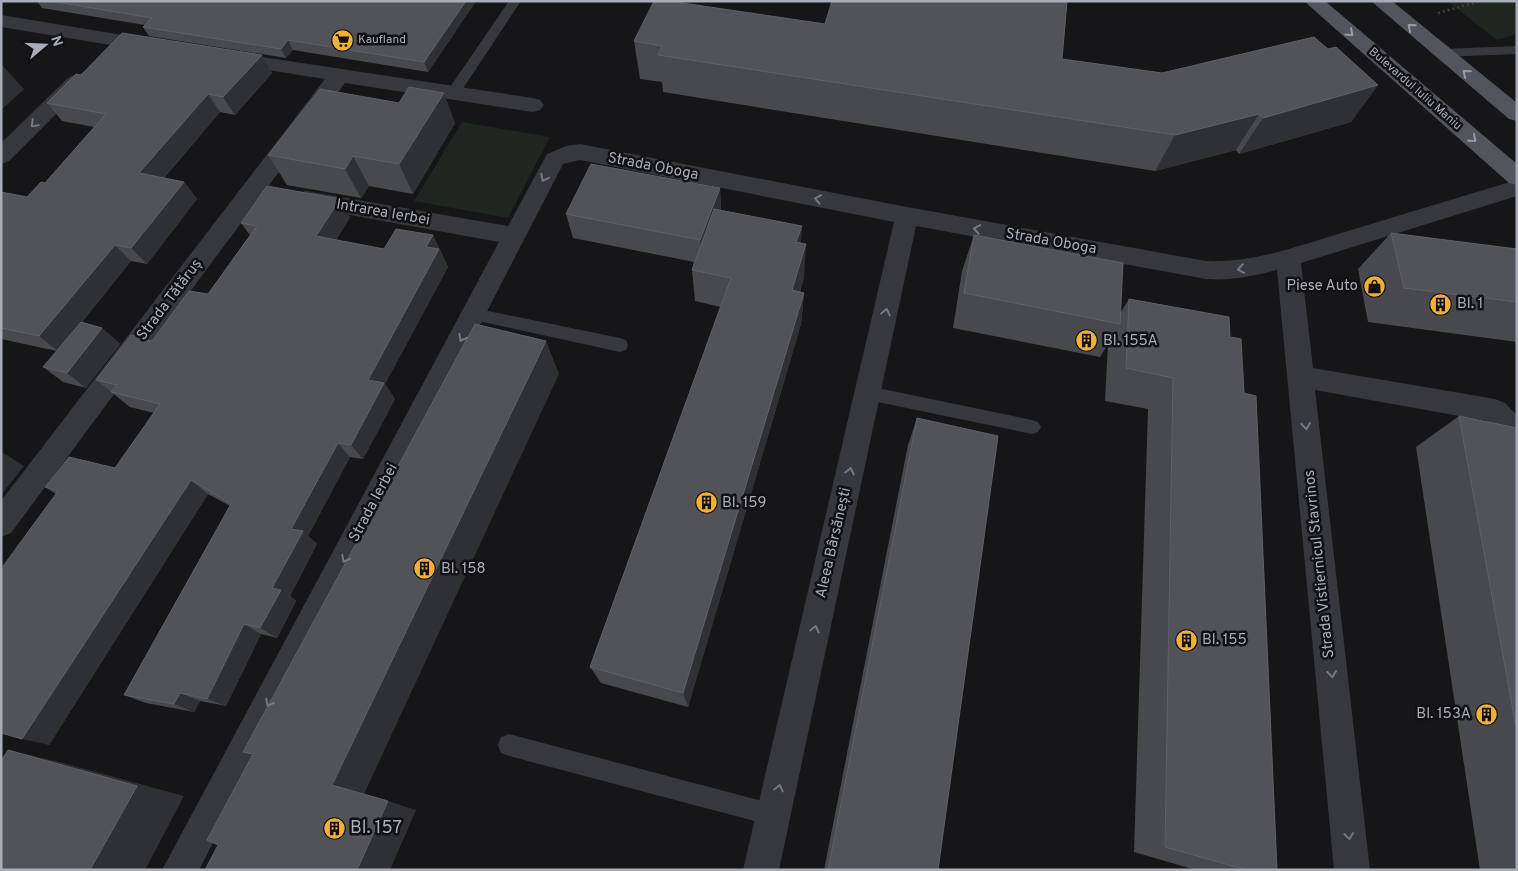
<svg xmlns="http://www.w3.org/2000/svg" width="1518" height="871" viewBox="0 0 1518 871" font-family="Overpass,sans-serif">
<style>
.green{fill:#1e261f}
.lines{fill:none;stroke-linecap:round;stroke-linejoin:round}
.path{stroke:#3d3f44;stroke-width:2.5;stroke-dasharray:2 3;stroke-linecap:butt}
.lane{fill:#37383d;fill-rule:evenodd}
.street{fill:#37383d;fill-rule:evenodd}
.primary{fill:#53555c;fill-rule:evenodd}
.wall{fill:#47494d}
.shaded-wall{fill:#2f3033}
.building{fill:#525359;stroke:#5f6168}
.oneway{stroke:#979ba6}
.oneway2{stroke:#757881}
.labels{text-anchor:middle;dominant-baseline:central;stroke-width:5;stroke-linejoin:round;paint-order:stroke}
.far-poi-label{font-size:12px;fill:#a8adb8;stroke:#111113;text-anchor:start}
.far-street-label{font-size:12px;fill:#a8adb8;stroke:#111113}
.street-label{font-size:15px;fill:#a8adb8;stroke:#111113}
.poi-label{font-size:15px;fill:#a8adb8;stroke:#111113;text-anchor:start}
.near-poi-label{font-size:18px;fill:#a8adb8;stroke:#111113;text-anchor:start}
</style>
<rect width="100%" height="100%" fill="#161618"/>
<!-- green -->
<path class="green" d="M1447,1H1517V34L1497,40Z
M462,122L550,137L508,218L414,201Z"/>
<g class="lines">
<!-- path -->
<path class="path" d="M1438,13L1481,1"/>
<!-- lane -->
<path class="lane" d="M509,1H521L458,96H448L446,93L448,90Z
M1517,46V54L1442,57L1436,53L1442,49Z
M474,308L620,338L626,340L628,345L626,350L620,352L474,320L468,318L466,314L468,310Z
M868,386L1032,420L1038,422L1041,427L1038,432L1032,434L868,400L862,398L860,393L862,388Z
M509,734L773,804L781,807L784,815L781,823L773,826L509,756L501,753L498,745L501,737Z"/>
<!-- street -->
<path class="street" d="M1,15L153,40L160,42L163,46L160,50L153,52L1,27Z
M230,52L533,98L540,100L544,105L540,110L533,112L345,83L11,533L1,537V501L325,79L223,63L220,58L223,53Z
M76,75L83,77L86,82L83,87L9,161L1,164V143L69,77Z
M580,144L907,207L1206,261C1255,263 1301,245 1348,231C1404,214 1460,197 1517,180V196L1301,263L1313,368L1495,399L1505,403L1517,415V446L1507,442L1487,421L1315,390L1370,870H1334L1277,270C1253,276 1231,281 1206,279L916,226L779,870H743L894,222L580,160L563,164L199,870H162L499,242L306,207L298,205L295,199L298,193L306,191L508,226L547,154L566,146Z"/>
<!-- primary -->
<path class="primary" d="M1304,1H1325L1517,164V185L1509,183Z
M1371,1H1392L1517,103V121L1509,119Z"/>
</g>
<!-- wall -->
<path class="wall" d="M37,1H476L428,72L293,50L286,58L149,36L143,27L145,25L42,8Z
M634,41L1062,59L1162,73L1328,49L1378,85L1351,122L1239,154L1236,150L1155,171L663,92L662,82L640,79Z
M262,55L272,73L235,115L220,112L164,178L184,182L197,199L147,264L131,261L82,322L102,328L120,344L86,388L63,382L43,367L57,351L1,339V192L27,197L45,183L94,127L62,121L47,103L81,75Z
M455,123L413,194L369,186L361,198L287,185L268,155Z
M720,188L721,211L801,243L804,277L800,292L804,293L801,324L688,707L601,683L590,667L721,307L695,301L692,270L694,262L573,238L566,214Z
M350,217L336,240L384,249L433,235L448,267L385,384L395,399L363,459L350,457L308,536L317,544L290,596L296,601L277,638L261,634L226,706L200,701L194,712L146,703L124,695L230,506L208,494L49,745L56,494L45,487L115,468L154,413L130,407L96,380L152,341L208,294L250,235L241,223Z
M1391,233L1517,249V342L1368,322L1358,269Z
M974,235L1121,312L1129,299L1230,337L1244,393L1277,870H1196L1134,852L1148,409L1105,401L1108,344L1100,357L953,328L962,271Z
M1459,416L1517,428V870H1480L1416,447Z
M917,418L938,870H824L908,445Z"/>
<!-- shaded-wall -->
<path class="shaded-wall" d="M466,1H476L428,72L424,62Z
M288,40L293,50L286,58L281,49Z
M262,55L272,73L235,115L223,97Z
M1,64L24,89L1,110Z
M1378,85L1351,122L1239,154L1263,118Z
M444,93L455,123L413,194L399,164Z
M208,94L220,112L153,190L139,173Z
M1259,114L1236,150L1155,171L1175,135Z
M353,156L369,186L361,198L345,169Z
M184,182L197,199L147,264L131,248Z
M720,188L721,212L702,264L700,240Z
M340,199L350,217L327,253L316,236Z
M802,226L800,258L796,242Z
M433,235L448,267L385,384L395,399L363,459L351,445L368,380L426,247Z
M806,244L804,277L791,322L792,290Z
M115,245L131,261L58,351L39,336Z
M804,293L801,324L688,707L683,693Z
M102,328L120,344L86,388L67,373Z
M546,341L559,374L364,794L332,785Z
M338,443L350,457L308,536L317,544L290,596L296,601L277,638L260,628L291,529Z
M2,452L24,466L1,495V453Z
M191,480L208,494L49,745L22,739Z
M244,624L261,634L226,706L207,699Z
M180,693L200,701L194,712L174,704Z
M8,750L63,763L184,796L145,870H90Z
M388,801L416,810L390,870H357Z"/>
<!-- building -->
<path class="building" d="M51,1H466L424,62L288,40L281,49L143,27L152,18Z
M654,1H669L825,24L832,1H1067L1062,59L1162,73L1314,37L1328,49L1336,47L1378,85L1263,118L1259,114L1175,135L658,55L662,46L634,41Z
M122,33L262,55L223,97L208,94L139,173L184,182L131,248L115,245L39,336L1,328V192L27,197L41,182L45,183L106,114L47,103L76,74L81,75Z
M409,87L444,93L399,164L353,156L345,169L268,155L320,89L399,103Z
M591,164L720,188L700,240L566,214Z
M267,186L340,199L316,236L384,249L396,229L433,235L426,247L439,249L368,380L384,383L351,445L338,443L291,529L303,531L272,588L281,590L260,628L244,624L207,699L180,693L174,704L124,695L231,504L191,480L22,739L1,733V569L58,491L45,487L69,457L115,468L160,404L111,392L117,385L96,380L131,335L152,341L189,291L208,294L257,226L241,223Z
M714,209L802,226L796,242L806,244L792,290L804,293L683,693L590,667L731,278L692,270Z
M1391,233L1517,249V302L1404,288Z
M974,235L1123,263L1120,324L964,293Z
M1129,299L1229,317L1230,337L1241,339L1244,393L1256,396L1277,870H1247L1165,847L1173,378L1126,368Z
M81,322L102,328L67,373L43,367Z
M475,324L546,341L332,785L388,801L357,870H205L218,845L207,840L253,754L243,752Z
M1459,416L1517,428V732Z
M917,418L998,436L938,870H828Z
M8,750L137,786L90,870H1V761Z"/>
<!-- one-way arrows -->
<defs><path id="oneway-chevron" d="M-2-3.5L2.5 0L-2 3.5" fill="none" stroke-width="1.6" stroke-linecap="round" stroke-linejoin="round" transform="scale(1.25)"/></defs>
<g class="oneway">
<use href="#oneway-chevron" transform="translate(1411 27) rotate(-140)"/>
<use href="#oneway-chevron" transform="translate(1350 33) rotate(41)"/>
<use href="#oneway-chevron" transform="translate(1466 73) rotate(-141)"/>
<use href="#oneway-chevron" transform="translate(1473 139) rotate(41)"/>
</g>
<g class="oneway2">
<use href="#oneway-chevron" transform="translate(34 124) rotate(135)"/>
<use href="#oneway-chevron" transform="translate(544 178) rotate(118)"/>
<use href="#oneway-chevron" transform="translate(818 199) rotate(-169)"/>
<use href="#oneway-chevron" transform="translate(977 229) rotate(-170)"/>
<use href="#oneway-chevron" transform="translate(1241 269) rotate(170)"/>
<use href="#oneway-chevron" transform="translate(886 312) rotate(-77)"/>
<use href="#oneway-chevron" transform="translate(462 338) rotate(118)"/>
<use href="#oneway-chevron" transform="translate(1306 426) rotate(84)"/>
<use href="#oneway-chevron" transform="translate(850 471) rotate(-77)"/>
<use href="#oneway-chevron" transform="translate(345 559) rotate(118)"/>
<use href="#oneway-chevron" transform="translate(815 629) rotate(-77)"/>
<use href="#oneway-chevron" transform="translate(1332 674) rotate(84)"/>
<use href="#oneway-chevron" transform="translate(269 703) rotate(118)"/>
<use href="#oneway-chevron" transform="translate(779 788) rotate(-77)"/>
<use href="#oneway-chevron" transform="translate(1349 836) rotate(84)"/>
</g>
<!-- icons -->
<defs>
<symbol id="supermarket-disc" viewBox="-11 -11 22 22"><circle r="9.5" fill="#f2b134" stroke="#111113"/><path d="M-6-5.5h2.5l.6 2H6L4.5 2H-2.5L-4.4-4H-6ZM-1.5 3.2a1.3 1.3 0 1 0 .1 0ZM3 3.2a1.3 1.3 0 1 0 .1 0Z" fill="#111"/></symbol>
<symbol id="shop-disc" viewBox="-11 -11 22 22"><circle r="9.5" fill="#f2b134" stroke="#111113"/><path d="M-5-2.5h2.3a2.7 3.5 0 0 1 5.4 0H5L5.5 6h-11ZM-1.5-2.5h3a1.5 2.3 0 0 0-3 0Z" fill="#111"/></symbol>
<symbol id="building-disc" viewBox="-11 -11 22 22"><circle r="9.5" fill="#f2b134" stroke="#111113"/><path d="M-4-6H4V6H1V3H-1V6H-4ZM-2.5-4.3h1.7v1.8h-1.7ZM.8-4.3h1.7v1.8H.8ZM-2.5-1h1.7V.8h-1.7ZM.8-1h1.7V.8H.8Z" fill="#111"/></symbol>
</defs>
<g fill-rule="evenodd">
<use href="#supermarket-disc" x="330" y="28" width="25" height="25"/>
<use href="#shop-disc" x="1362" y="274" width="25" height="25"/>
<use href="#building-disc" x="1428" y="292" width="25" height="25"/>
<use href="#building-disc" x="1074" y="328" width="25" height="25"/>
<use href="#building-disc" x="694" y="490" width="25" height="25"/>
<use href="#building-disc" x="412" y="556" width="25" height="25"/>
<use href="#building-disc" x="1174" y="628" width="25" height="25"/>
<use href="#building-disc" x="1474" y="702" width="25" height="25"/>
<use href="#building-disc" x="322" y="816" width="25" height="25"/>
</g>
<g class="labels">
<!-- far-poi labels -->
<g class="far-poi-label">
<text x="358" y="40">Kaufland</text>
</g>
<!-- far-street labels -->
<g class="far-street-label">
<text transform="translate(1415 89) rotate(41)">Bulevardul Iuliu Maniu</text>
</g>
<!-- street labels -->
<g class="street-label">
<text transform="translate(653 167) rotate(11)">Strada Oboga</text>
<text transform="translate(383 213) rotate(10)">Intrarea Ierbei</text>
<text transform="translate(1051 242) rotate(10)">Strada Oboga</text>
<text transform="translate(170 300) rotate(-53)">Strada Tătăruș</text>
<text transform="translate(374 503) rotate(-62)">Strada Ierbei</text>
<text transform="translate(834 543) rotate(-77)">Aleea Bârsănești</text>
<text transform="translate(1320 564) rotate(-96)">Strada Vistiernicul Stavrinos</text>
</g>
<!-- poi labels -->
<g class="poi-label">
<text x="1358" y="286" text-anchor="end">Piese Auto</text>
<text x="1457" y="304">Bl. 1</text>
<text x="1103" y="341">Bl. 155A</text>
<text x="722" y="503">Bl. 159</text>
<text x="441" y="569">Bl. 158</text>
<text x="1202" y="640">Bl. 155</text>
<text x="1471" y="714" text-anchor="end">Bl. 153A</text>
</g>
<!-- near-poi labels -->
<g class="near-poi-label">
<text x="350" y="828">Bl. 157</text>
</g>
</g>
<!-- border -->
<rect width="1518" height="871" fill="none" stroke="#a8adb8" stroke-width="5"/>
<!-- north arrow -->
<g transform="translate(45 45) rotate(71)" stroke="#111113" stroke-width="4" paint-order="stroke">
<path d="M0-4L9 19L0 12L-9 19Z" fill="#a8adb8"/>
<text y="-8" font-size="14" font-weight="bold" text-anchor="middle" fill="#a8adb8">N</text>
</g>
</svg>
